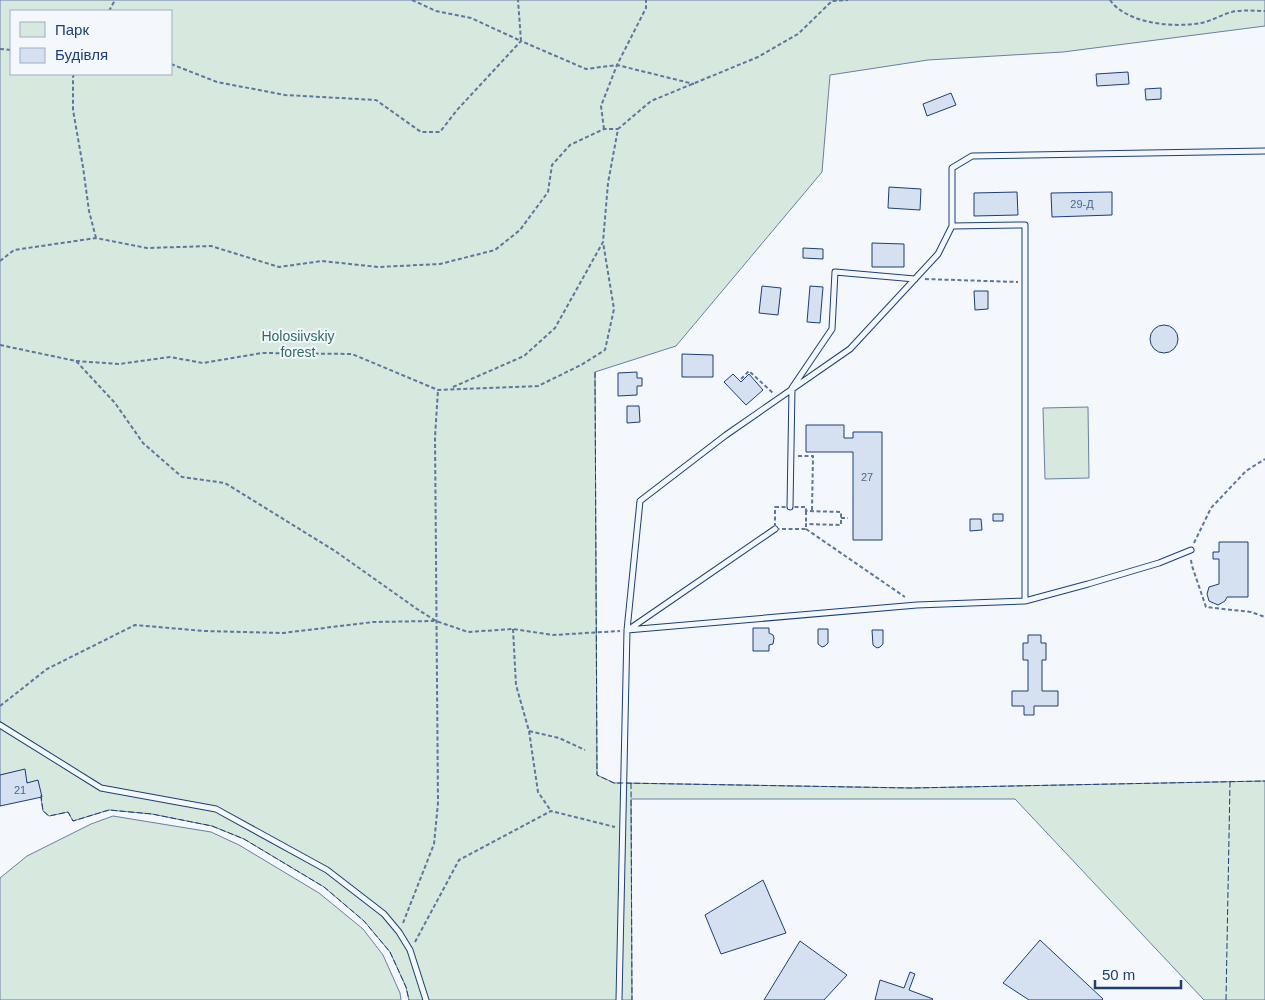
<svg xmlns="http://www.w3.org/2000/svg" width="1265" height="1000" viewBox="0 0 1265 1000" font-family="Helvetica,sans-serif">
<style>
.green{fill:#d7e8df;stroke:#687fa3;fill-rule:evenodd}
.building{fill:#d5e0f0;stroke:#1d3f73}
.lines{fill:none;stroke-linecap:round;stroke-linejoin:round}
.lane-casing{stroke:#1d3f73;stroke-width:7}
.path{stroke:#5e769c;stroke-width:2;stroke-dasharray:4 2.5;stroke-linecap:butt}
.lane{stroke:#f4f7fb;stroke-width:5}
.fence{stroke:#1d3f73;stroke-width:1;stroke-dasharray:6 2.5;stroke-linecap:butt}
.labels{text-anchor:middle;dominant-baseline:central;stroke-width:4;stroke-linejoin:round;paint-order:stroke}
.number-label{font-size:11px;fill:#4b6792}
.park-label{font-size:14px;fill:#2c6c60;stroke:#f4f7fb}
</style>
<rect width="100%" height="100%" fill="#f4f7fb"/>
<!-- green -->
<path class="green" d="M0,0H1265V26L1063,52L928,60L830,75L822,172L676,346L595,372L597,775L614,783H623L911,788L1265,781V1000H1204L1015,799H631L632,1000H409L406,987L390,952L364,921L324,887L244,839L212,826L152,814L109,810L73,821L68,812L49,816L43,811L38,781L27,783L24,770L0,775ZM11,11H171V74H11Z
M1088,407L1089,478L1045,479L1043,408Z
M113,816L211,832L239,845L319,893L363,929L383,955L400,993L401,1000H0V878L27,856L91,824Z"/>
<!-- building -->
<path class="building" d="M1128,72L1129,84L1097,86L1096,74Z
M1161,88V99L1146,100L1145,89Z
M951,93L956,105L927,116L923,104Z
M889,187L921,189L920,210L888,208Z
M1017,192L1018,215L974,216V193Z
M1112,192V215L1052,217L1051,193Z
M872,243L904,244V267H872Z
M803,248L823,249V259L803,258Z
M762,286L781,288L778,315L759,313Z
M810,286L823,287L820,323L807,322Z
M974,291H988V309L975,310Z
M1150 339a14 14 0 1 1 28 0a14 14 0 1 1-28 0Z
M682,354L713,355V377H682Z
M637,372V378H642V386H637V395L618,396V373Z
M733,374L741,382L749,374L763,390L746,405L724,382Z
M627,406H639L640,422L627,423Z
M806,425H844V438H853V432H882V540H853V452H806Z
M993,514H1003V521H993Z
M970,519H981L982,530L970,531Z
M1219,542H1248V597H1227L1225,601L1218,605L1209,601L1207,594L1209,587L1219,584V559H1213V552H1219Z
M753,628H769V633L773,635L774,638L773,644L769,645V651H753Z
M818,629H828V643L825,646L822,647L818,644Z
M872,630H883V644L880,647L877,648L873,645Z
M1028,635H1041V643H1046V660H1042V691H1058V706H1034V715H1024V706H1012V691H1028V660H1023V643H1028Z
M25,769L27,783L38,780L42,797L0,806V775Z
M763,880L786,933L721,954L705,915Z
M1040,940L1103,999L1102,1000H1029L1003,983Z
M800,941L847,975L824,1000H764Z
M910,972L915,974L909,990L933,999L932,1000H875L880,980L904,988Z"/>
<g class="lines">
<defs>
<path id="lane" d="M952,226L1025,225V601
M790,507L792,388L832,329L835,272L915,279
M627,630L917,605L1025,601L1088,584L1159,563L1191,550
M628,630L775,529
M0,725L101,788L216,809L327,870L384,914L399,932L410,950L426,1000
M619,1000L627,630L640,501L726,435L850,349L938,254L952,226V168L972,156L1265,151"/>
</defs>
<!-- lane casing -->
<use href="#lane" class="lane-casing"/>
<!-- path -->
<path class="path" d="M412,0L436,11L471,18L521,41L518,0
M1110,0C1127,24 1174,28 1201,23C1213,21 1225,12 1238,11C1247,10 1256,11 1265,11
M109,11L115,0
M0,49L11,50
M171,64L217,82L285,95L376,100L421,132H440L457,110L521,41L586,69L617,65L694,84
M74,74L73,77V110L83,167L89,211L96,238
M604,129L601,106L617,65L646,8V0
M0,261L14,250L96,238L147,248L211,246L279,267L322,261L378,267L440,264L495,250L520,230L548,192L552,165L570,145L604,129H618
M925,279L1018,282
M0,345L76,361L115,403L143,443L182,477L225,483L335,551L417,609L436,621L468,632L513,629L553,635L620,631
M76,361L119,364L170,357L203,363L262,353L352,354L438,390L538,386L581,365L605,350L614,309L603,242
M741,379L749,371L773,393
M453,387L524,356L555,328L603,242L608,183L618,129L651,101L758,57L798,34L832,1L848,0
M798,456H813L812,511
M775,507H806V511L841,512V525L806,524V529H775Z
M806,511V524
M841,518H848
M806,529L905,597
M1194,543L1211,508L1246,471L1265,459
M1191,560L1192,566L1206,607L1251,612L1265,617
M513,629L516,685L529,731L559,738L585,750
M0,706L47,669L135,625L204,631L283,633L373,622L434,621
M529,731L538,792L551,811
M403,923L434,844L438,803L435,437L438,390
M415,942L459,860L551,811L615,827"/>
<!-- lane -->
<use href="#lane" class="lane"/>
<!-- fence -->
<path class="fence" d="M595,372L597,775L614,783H623L911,788L1265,781
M631,783L632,1000
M41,795L43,811L49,816L68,812L73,821L109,810L152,814L212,826L244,839L324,887L364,921L390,952L406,987L409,1000
M1226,1000L1230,782"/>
</g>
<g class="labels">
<!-- number labels -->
<g class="number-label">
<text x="1082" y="204">29-Д</text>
<text x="867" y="477">27</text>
<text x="20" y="790">21</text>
</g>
<!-- park labels -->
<g class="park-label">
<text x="298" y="336">Holosiivskiy<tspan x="298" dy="16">forest</tspan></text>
</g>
</g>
<!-- legend -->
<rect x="10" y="10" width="162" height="65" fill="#f4f7fb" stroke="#9eadc5"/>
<rect x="20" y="22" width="25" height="15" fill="#d7e8df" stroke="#9eadc5"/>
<text x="55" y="35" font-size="15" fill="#1d3f73">Парк</text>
<rect x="20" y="48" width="25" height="15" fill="#d5e0f0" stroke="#9eadc5"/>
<text x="55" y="60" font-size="15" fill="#1d3f73">Будівля</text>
<!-- scale -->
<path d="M1095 980v8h86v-8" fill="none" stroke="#1d3f73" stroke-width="2.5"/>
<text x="1102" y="980" font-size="15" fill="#1d3f73" stroke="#f4f7fb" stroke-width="4" paint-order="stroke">50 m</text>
</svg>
